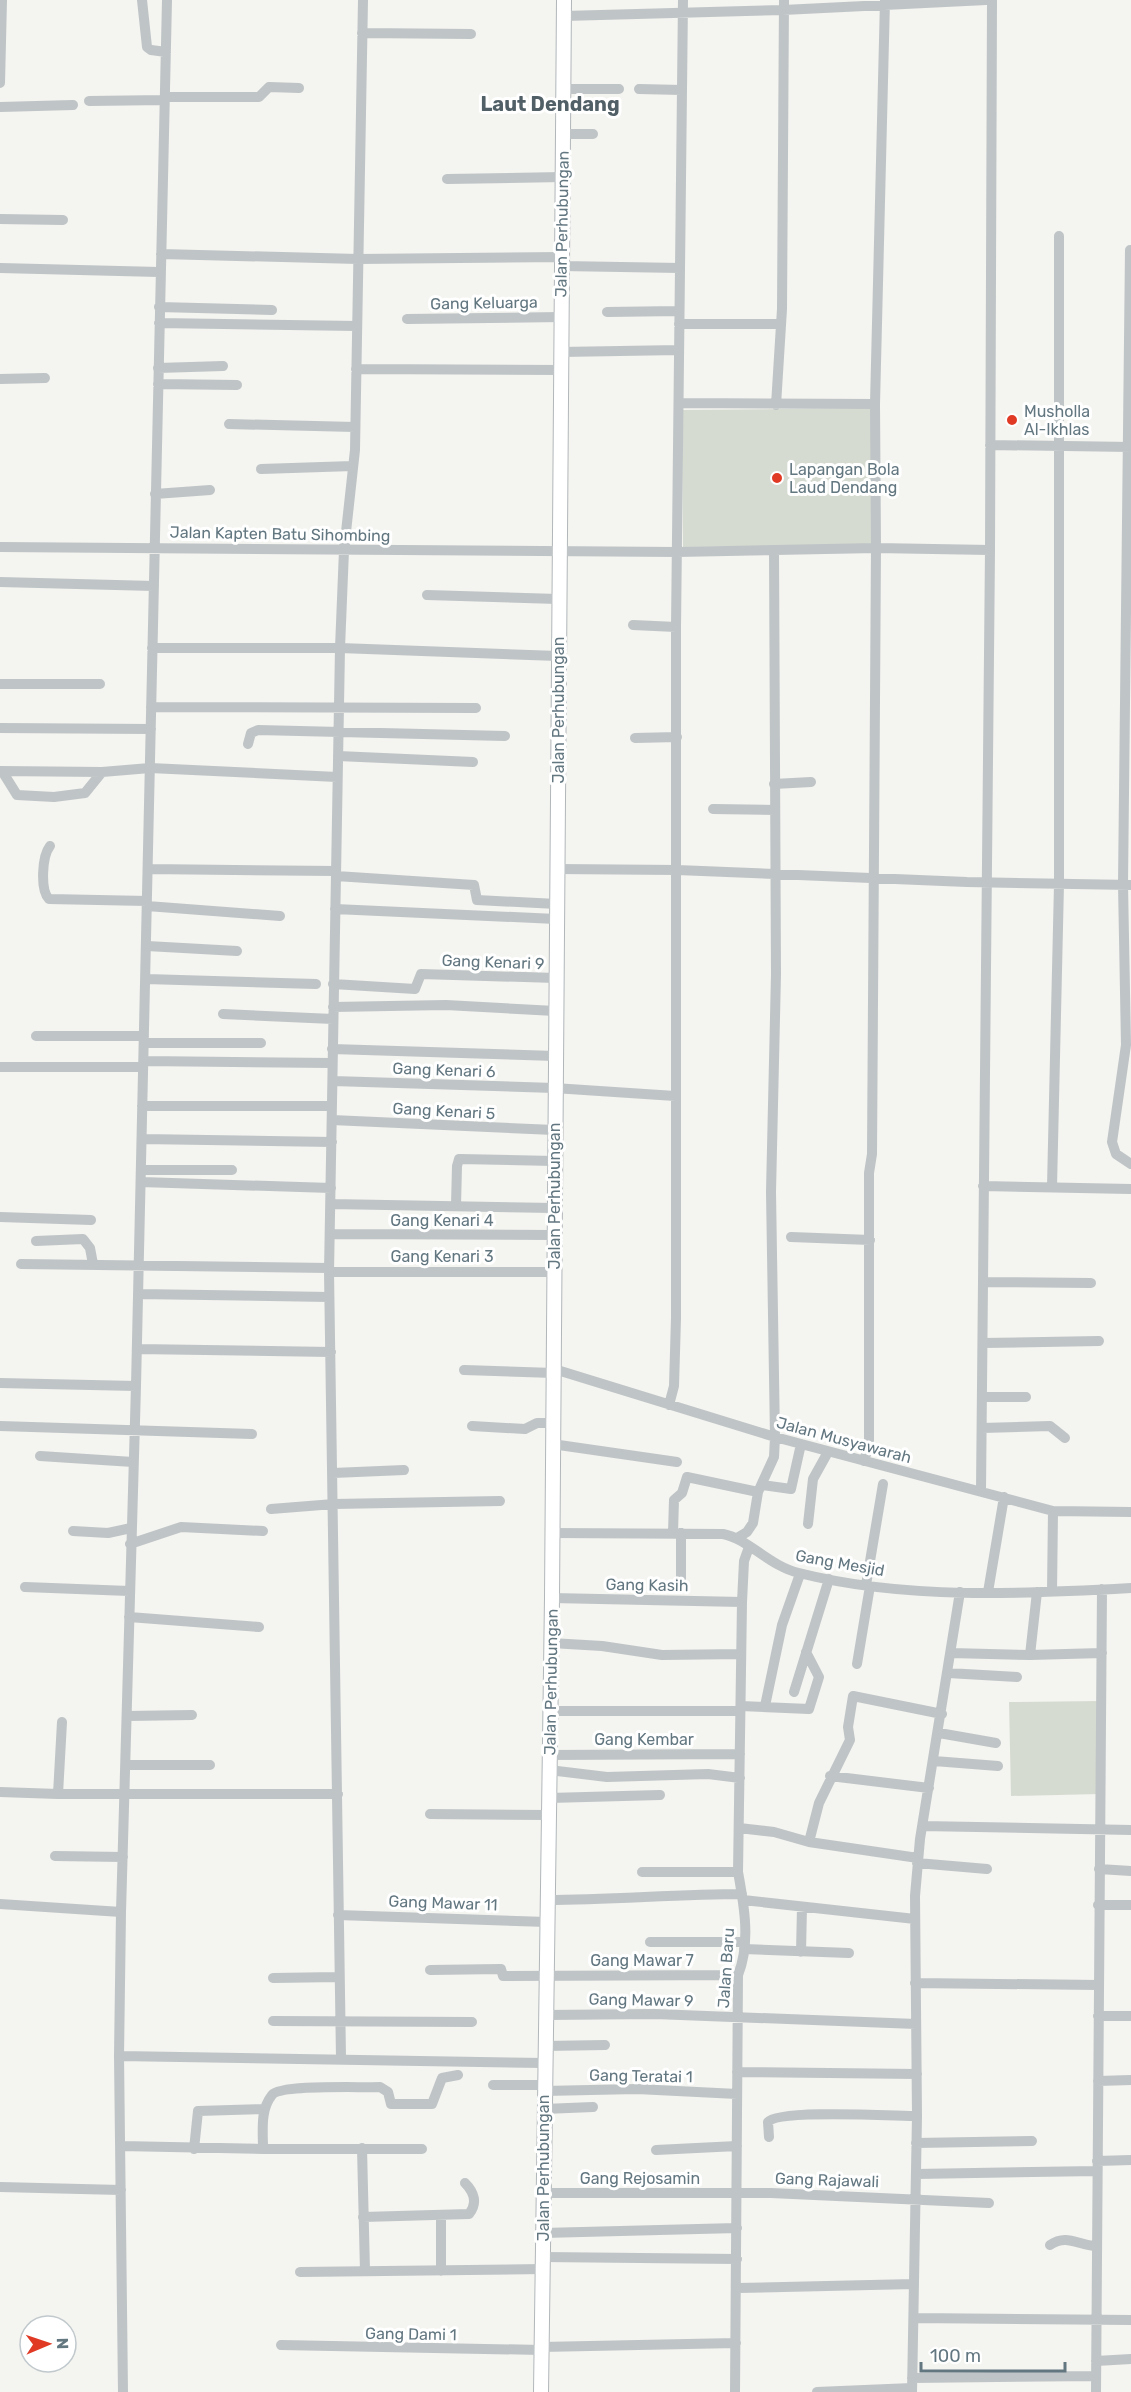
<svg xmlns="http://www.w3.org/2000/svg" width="1131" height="2392" viewBox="0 0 1131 2392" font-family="Rubik,sans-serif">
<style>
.green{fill:#d6dbd1}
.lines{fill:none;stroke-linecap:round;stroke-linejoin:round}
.major-casing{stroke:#b2b7ba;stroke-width:16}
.minor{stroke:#bfc4c6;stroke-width:10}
.major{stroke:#fff;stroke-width:14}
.poi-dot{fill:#e03a25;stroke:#fff;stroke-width:2}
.labels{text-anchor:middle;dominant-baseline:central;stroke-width:6;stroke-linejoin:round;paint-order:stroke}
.street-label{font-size:16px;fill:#637781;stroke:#fff}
.poi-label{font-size:16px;fill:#637781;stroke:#fff;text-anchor:start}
.quarter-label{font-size:20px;font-weight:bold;fill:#515f66;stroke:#fff}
</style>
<rect width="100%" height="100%" fill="#f4f4f0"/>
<!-- green -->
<path class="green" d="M871,408L873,545L683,547L682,410Z
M1098,1701L1100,1794L1011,1796L1009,1702Z"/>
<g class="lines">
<defs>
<path id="major" d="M541,2392L552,1598L564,0"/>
</defs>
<!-- major casing -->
<use href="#major" class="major-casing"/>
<!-- minor -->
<path class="minor" d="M142,0L147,47L151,50L166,52
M564,16L783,10L986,0
M362,33L471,34
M0,83L2,0
M563,89H619
M639,89L682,90
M165,97H259L269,87L299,88
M89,101L165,100
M0,107L73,105
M563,134H593
M447,179L563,177
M0,219L63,220
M1130,250L1123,884L1126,1045L1112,1142L1116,1154L1131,1164
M161,254L358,259L562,257
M562,266L680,268
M0,268L159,272
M159,307L272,310
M607,312L679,311
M407,319L561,317
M159,323L357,326
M679,324H780
M561,352L679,350
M158,368L223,366
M356,369L560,370
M0,379L45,378
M158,384L237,385
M680,403L875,404
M776,405L782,309L784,0
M229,424L355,427
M990,445L1131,447
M261,469L353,466
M155,494L210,490
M0,547L677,552L876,548L875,404L885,0
M0,582L154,586
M427,595L558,599
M633,625L676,627
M152,648H340L558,656
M0,684H100
M151,707L476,708
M0,728L151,729
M635,738L677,737
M248,744L251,733L258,730L505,736
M338,756L473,762
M0,771L102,772
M2,771L17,795L54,797L85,793L102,772L150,768L337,777
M774,784L811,782
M713,809L775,810
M50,846C42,856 40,890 49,899L147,901
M148,869L335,871
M557,869L677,870L967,882L1131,885
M336,876L474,885L477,900L557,904
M147,906L280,916
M335,909L556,919
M147,946L237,951
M146,979L316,984
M333,984L415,989L421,974L556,978
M333,1007L446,1005L555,1011
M223,1014L333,1019
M36,1036H144
M144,1043H261
M332,1049L555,1056
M144,1061L332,1063
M0,1067H143
M333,1081L554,1088L675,1096
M142,1106H332
M332,1120L554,1130
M142,1139L332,1142
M141,1170H232
M141,1182L331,1188
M983,1186L1131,1189
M1052,1187L1059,884V236
M331,1204L554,1208
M456,1205L457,1166L459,1159L554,1161
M0,1217L91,1220
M330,1234L554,1235
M791,1237L870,1240
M36,1241L83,1239L90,1248L93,1264
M21,1264L329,1268
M329,1272H554
M983,1282L1091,1283
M138,1294L329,1297
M983,1343L1099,1341
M137,1349L331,1352
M554,1369L775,1437L1053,1511L1131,1512
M464,1370L554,1373
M0,1383L136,1386
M982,1397H1026
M669,1405L674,1386L676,1318V627L683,0
M0,1426L252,1434
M472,1426L525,1429L537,1423H552
M982,1428L1050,1426L1065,1438
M552,1444L677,1462
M40,1456L133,1462
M864,1461L869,1444V1173L872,1154L876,548L990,550
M333,1473L404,1470
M762,1485L791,1489L801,1444
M981,1491L990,550L992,0
M271,1509L334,1504L500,1501
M808,1524L813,1479L828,1452
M73,1531L108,1533L131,1528
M553,1533L723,1534C749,1539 769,1566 799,1573C906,1600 1022,1594 1131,1588
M673,1533L674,1500L682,1493L687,1477L758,1492
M681,1533V1585
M737,1538L747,1532L753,1523L758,1492L774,1457L775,1437L771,1192L776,974L774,552
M130,1544L181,1527L263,1531
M866,1585L883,1484
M25,1587L129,1591
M988,1592L1004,1497
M1052,1592L1053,1511
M552,1598L742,1602
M129,1617L259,1627
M551,1643L602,1646L662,1655L741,1654
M951,1653L1030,1655L1102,1653
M1030,1655L1037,1592
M857,1664L870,1586
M948,1673L1017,1677
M794,1692L829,1579
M741,1706L809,1709L819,1677L806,1652
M765,1706L782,1625L800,1574
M549,1711H740
M127,1716L192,1715
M939,1733L996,1743
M549,1755L740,1754
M934,1761L998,1766
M126,1765H210
M549,1770L607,1777L708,1774L740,1778
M830,1776L929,1788
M0,1792L58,1794H338
M58,1794L62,1722
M549,1798L660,1795
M430,1814L548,1815
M922,1826L1131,1830
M739,1828L774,1832L809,1842L918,1858
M809,1842L819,1803L850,1740L848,1727L853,1696L942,1714
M55,1856L123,1857
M917,1863L987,1869
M1099,1869L1131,1871
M642,1872H738
M547,1900C612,1900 677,1894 742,1894
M743,1900L915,1919
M0,1904L121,1912
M1098,1905H1131
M338,1915L547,1922
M650,1942H745
M744,1949L849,1953
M801,1952L802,1907
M430,1970L501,1969L503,1976L738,1975
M273,1978L339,1977
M915,1983L1098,1985
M545,2015L655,2014L916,2024
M1098,2016H1131
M273,2021L472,2022
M545,2046L605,2045
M119,2056L544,2063
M341,2058L329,1272L340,648L344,550L355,450L363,0
M737,2072L917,2074
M1098,2081L1131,2080
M493,2085H544
M544,2091L637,2089L737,2094
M544,2109L593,2107
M769,2137L768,2122C778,2109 895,2116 917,2116
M916,2143L1032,2141
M121,2146L263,2149
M362,2148L365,2271
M194,2149L198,2111L264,2109
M422,2149H263C263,2130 260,2110 272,2095C281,2084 363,2088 380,2087L388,2092L391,2104H432L442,2078L458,2075
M656,2150L737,2146
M1097,2161L1131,2160
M916,2174L1097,2171
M0,2187L121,2190
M544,2193H771L989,2203
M441,2215V2271
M363,2217L469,2214C478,2203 474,2192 465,2183
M543,2233L737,2228
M1050,2245C1067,2233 1079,2246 1096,2246
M543,2257L737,2259
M300,2272L543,2269
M737,2288L914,2284
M915,2318L1131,2320
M281,2345L541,2350
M541,2347L736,2343
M1096,2361L1131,2359
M912,2378L1096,2376
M123,2392L119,2056L121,1912L136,1386L167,0
M735,2392L738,1975C751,1943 744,1905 738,1872L742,1602L744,1561L749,1547
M817,2392L912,2388
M912,2392L917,2116L915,1896L920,1839L960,1592
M1096,2392L1102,1589"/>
<!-- major -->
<use href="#major" class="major"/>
</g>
<!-- markers -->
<g class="poi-dot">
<circle cx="1012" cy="420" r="6"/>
<circle cx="777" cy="478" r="6"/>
</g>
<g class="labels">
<!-- street labels -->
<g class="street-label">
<text transform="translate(562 224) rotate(-89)">Jalan Perhubungan</text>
<text transform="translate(484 303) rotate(-1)">Gang Keluarga</text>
<text transform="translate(280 534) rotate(1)">Jalan Kapten Batu Sihombing</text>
<text transform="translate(558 710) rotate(-90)">Jalan Perhubungan</text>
<text transform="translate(493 962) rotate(2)">Gang Kenari 9</text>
<text transform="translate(444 1070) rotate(2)">Gang Kenari 6</text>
<text transform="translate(444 1111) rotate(3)">Gang Kenari 5</text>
<text transform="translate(554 1196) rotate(-90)">Jalan Perhubungan</text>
<text x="442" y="1220">Gang Kenari 4</text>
<text x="442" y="1256">Gang Kenari 3</text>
<text transform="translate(844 1440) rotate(15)">Jalan Musyawarah</text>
<text transform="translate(840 1563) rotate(10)">Gang Mesjid</text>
<text transform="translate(647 1585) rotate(1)">Gang Kasih</text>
<text transform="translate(551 1682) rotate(-89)">Jalan Perhubungan</text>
<text x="644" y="1739">Gang Kembar</text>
<text transform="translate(443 1903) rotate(2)">Gang Mawar 11</text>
<text x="642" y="1960">Gang Mawar 7</text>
<text transform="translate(726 1968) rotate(-86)">Jalan Baru</text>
<text transform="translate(641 2000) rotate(1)">Gang Mawar 9</text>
<text transform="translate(641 2076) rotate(1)">Gang Teratai 1</text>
<text transform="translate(543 2168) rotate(-90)">Jalan Perhubungan</text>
<text x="640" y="2178">Gang Rejosamin</text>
<text transform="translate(827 2180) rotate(2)">Gang Rajawali</text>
<text transform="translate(411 2334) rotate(1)">Gang Dami 1</text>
</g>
<!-- poi labels -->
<g class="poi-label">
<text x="1024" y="411">Musholla<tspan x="1024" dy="18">Al-Ikhlas</tspan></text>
<text x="789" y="469">Lapangan Bola<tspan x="789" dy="18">Laud Dendang</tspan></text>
</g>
<!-- quarter labels -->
<g class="quarter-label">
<text x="550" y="104">Laut Dendang</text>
</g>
</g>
<!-- north arrow -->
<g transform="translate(48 2344) rotate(88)"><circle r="28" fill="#ffffff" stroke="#c1c9cd" stroke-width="1.5"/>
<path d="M0-4.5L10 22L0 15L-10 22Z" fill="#e03a25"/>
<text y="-9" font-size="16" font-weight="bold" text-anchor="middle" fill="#637781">N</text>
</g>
<!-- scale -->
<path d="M921 2362v9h144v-9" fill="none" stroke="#637781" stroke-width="3"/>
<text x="930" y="2362" font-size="18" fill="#637781" stroke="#ffffff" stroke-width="4.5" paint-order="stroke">100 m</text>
</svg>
